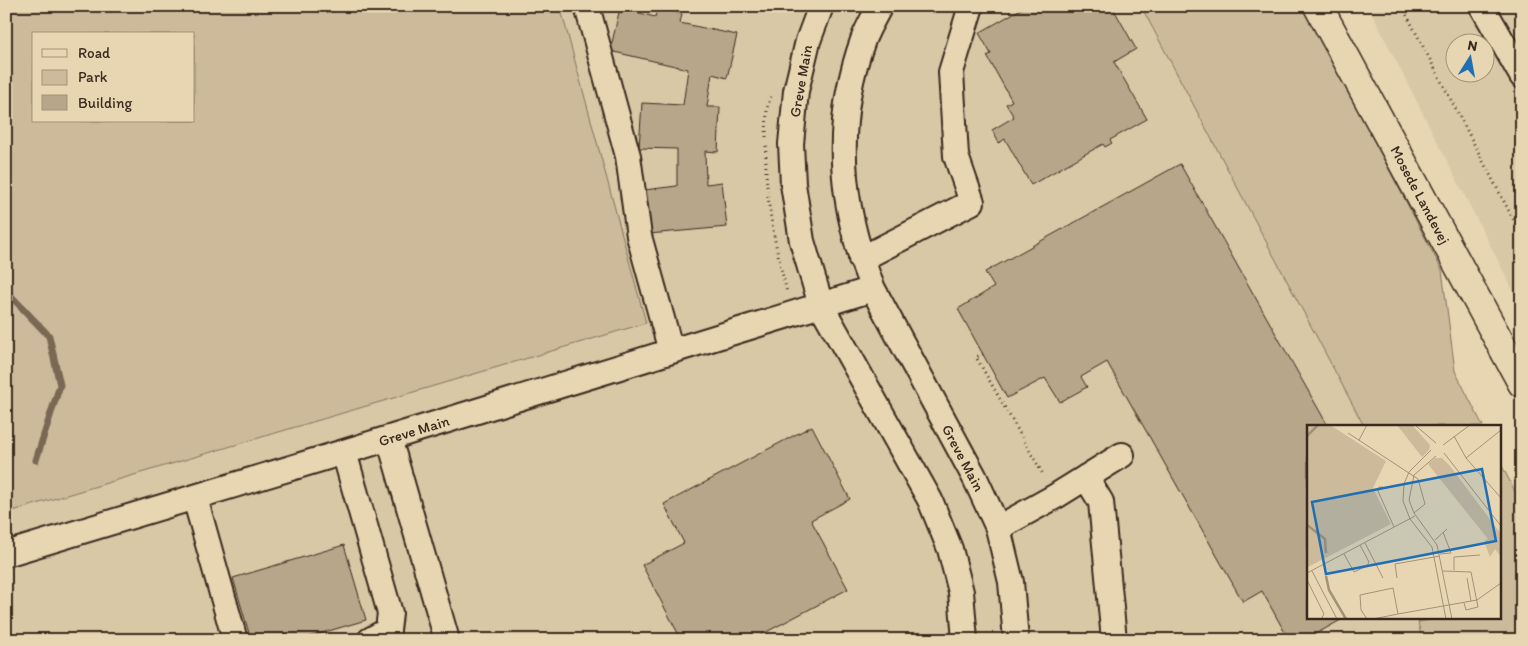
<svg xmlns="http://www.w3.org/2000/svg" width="1528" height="646" viewBox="0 0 1528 646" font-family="Itim,sans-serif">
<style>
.built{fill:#d9c8a6;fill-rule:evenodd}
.green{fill:#ccba9b;stroke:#84725c;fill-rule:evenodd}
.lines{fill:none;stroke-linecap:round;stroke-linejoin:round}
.stream{stroke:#7a6854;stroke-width:7}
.building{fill:#b7a689;stroke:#3b2a1e}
.minor-casing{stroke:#3b2a1e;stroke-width:28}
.major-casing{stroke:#3b2a1e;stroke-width:31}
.path{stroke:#3b2a1e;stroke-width:3;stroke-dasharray:1 4;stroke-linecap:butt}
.minor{stroke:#e8d6b3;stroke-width:24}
.major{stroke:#e8d6b3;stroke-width:28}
.labels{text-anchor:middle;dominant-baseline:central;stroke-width:5;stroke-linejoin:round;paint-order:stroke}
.street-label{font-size:15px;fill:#3b2a1e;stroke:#e8d6b3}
.inset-river{fill:none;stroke:#a49278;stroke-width:2.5}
.inset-road{fill:none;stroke:#a39177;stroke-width:1}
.view{fill:#1f6fb2;fill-opacity:0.15;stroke:#1f6fb2;stroke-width:2.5}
.inset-edge{fill:none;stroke:#3b2a1e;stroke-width:2.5}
</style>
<rect width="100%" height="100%" fill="#e8d6b3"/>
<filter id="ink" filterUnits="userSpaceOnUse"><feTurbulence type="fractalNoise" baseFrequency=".02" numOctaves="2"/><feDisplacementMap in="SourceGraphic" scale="10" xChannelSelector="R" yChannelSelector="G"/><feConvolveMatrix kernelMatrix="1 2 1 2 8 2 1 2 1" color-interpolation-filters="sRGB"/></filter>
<g filter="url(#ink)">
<!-- built -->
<path class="built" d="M560,6H1141L1364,426H1308V617H1465L1475,640H6V513L646,323Z
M1368,6H1522V308ZM1456,42H1486V72H1456Z"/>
<!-- green -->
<path class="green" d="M6,6H560L646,323L6,513ZM34,34H194V121H34Z
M1141,6H1303L1442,270L1455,371L1483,426H1364Z
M1499,460L1522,505V640H1422L1418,622L1447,617H1499Z"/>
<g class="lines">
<!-- stream -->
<path class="stream" d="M6,291L49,336L60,385L36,460"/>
</g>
<!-- building -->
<path class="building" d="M1026,6H1112L1136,49L1114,62L1147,119L1110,140L1112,143L1105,147L1103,144L1031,185L1005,139L999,143L992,130L1014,117L1006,104L1012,101L987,56L991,54L979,33Z
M620,8L655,17L657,8L682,14L680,23L737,35L727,78L712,74L707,107H720L718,152L705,151L706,184L722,182L727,227L649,234L644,190L677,186V149L639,148L642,103L683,105L688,69L610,51Z
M1180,164L1328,426H1308V617H1346L1305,640H1289L1262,591L1243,602L1107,362L1081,377L1087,387L1060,402L1045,378L1007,398L958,309L994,287L985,272Z
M812,426L850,499L811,520L848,589L753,639H681L642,565L684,543L664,504Z
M344,545L366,620L298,640H251L233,578Z"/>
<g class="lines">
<defs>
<path id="minor" d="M590,6L588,10L628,156L639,236L671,351
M821,6L808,41L796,91L791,144L793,184L802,241L821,305L930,500L950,549L961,592L965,640
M880,6C874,17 867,29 863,40C833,123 840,208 873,289L975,478L998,528L1011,582L1016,640
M1482,6L1522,76
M861,259L972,202L956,156L951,72L971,6
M389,438L447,640
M344,452L390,613L388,630L370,640
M1086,477L1101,502L1114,640
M195,498L235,640
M998,528L1056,496L1122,455
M6,554L344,452L873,289"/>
<path id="major" d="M1318,6L1522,383"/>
</defs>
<!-- minor casing -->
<use href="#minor" class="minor-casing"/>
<!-- major casing -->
<use href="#major" class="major-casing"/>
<!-- path -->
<path class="path" d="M1402,6L1522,236
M766,137L767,108L771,96
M766,146C764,195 775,245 787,292
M983,354L976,357L1044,476"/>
<!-- minor -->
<use href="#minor" class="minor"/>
<!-- major -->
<use href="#major" class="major"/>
</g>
</g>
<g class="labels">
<!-- street labels -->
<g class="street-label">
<text transform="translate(801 81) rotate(-80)">Greve Main</text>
<text transform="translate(1420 195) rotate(62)">Mosede Landevej</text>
<text transform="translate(414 431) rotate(-17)">Greve Main</text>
<text transform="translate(963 458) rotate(62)">Greve Main</text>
</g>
</g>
<!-- overview -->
<g transform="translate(1307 425)">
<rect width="194" height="194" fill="#e8d6b3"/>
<path d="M0,0H23L79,36L66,63L84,99L1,142ZM90,0H105L123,20L122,25L115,32ZM128,33H135L143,41L194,109V132L188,124L183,132L177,116L181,114L121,39Z" fill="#ccba9b"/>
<path class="inset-river" d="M0,11L11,0M0,100L18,114L19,128M19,151L22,165L39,194"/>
<path class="inset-road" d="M108,0L129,18M41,8L111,54L118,79L107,88M147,11L159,33L194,73M52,15L60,0M136,20L163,0M124,25L102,47L97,59L96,76L103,94L125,122L139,194M137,28L194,101M129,31L107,50L102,75L107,88L130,120L145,194M159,33L194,5M76,62H72L71,66L87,102M128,115L140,104M58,118L76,153M37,129L47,147L60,141L62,137L53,120M133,129L144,128L136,107M147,145V132L173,130M5,146L30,194M136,146L164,147L171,182L159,185L157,178M0,148L108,91M90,153L88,139L133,131M160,153L164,176M0,155L17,189L14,194M91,189L170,175L194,158M60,194L54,185L53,170L86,163L91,189L66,194"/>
<path class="view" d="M175,44L189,116L19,149L5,77Z"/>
<rect width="194" height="194" class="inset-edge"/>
</g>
<!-- margin -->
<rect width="1528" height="646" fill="none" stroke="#e8d6b3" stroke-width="25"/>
<rect x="12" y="12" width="1503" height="621" fill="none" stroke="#3b2a1e" stroke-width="2" filter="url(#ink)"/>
<!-- legend -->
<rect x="32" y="32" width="162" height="90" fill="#e8d6b3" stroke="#a39177"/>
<rect x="42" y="49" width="25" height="8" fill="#e8d6b3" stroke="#a39177"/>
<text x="78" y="58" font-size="15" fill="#3b2a1e">Road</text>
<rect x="42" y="70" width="25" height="15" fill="#ccba9b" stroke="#a39177"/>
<text x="78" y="82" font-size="15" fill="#3b2a1e">Park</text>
<rect x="42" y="95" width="25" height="15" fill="#b7a689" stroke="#a39177"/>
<text x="78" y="108" font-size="15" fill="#3b2a1e">Building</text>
<!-- north arrow -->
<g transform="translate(1470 58) rotate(11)"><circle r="24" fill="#e8d6b3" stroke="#a39177"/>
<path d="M0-4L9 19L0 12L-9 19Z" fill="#1f6fb2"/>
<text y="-8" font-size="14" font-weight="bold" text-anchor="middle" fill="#3b2a1e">N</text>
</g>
</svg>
